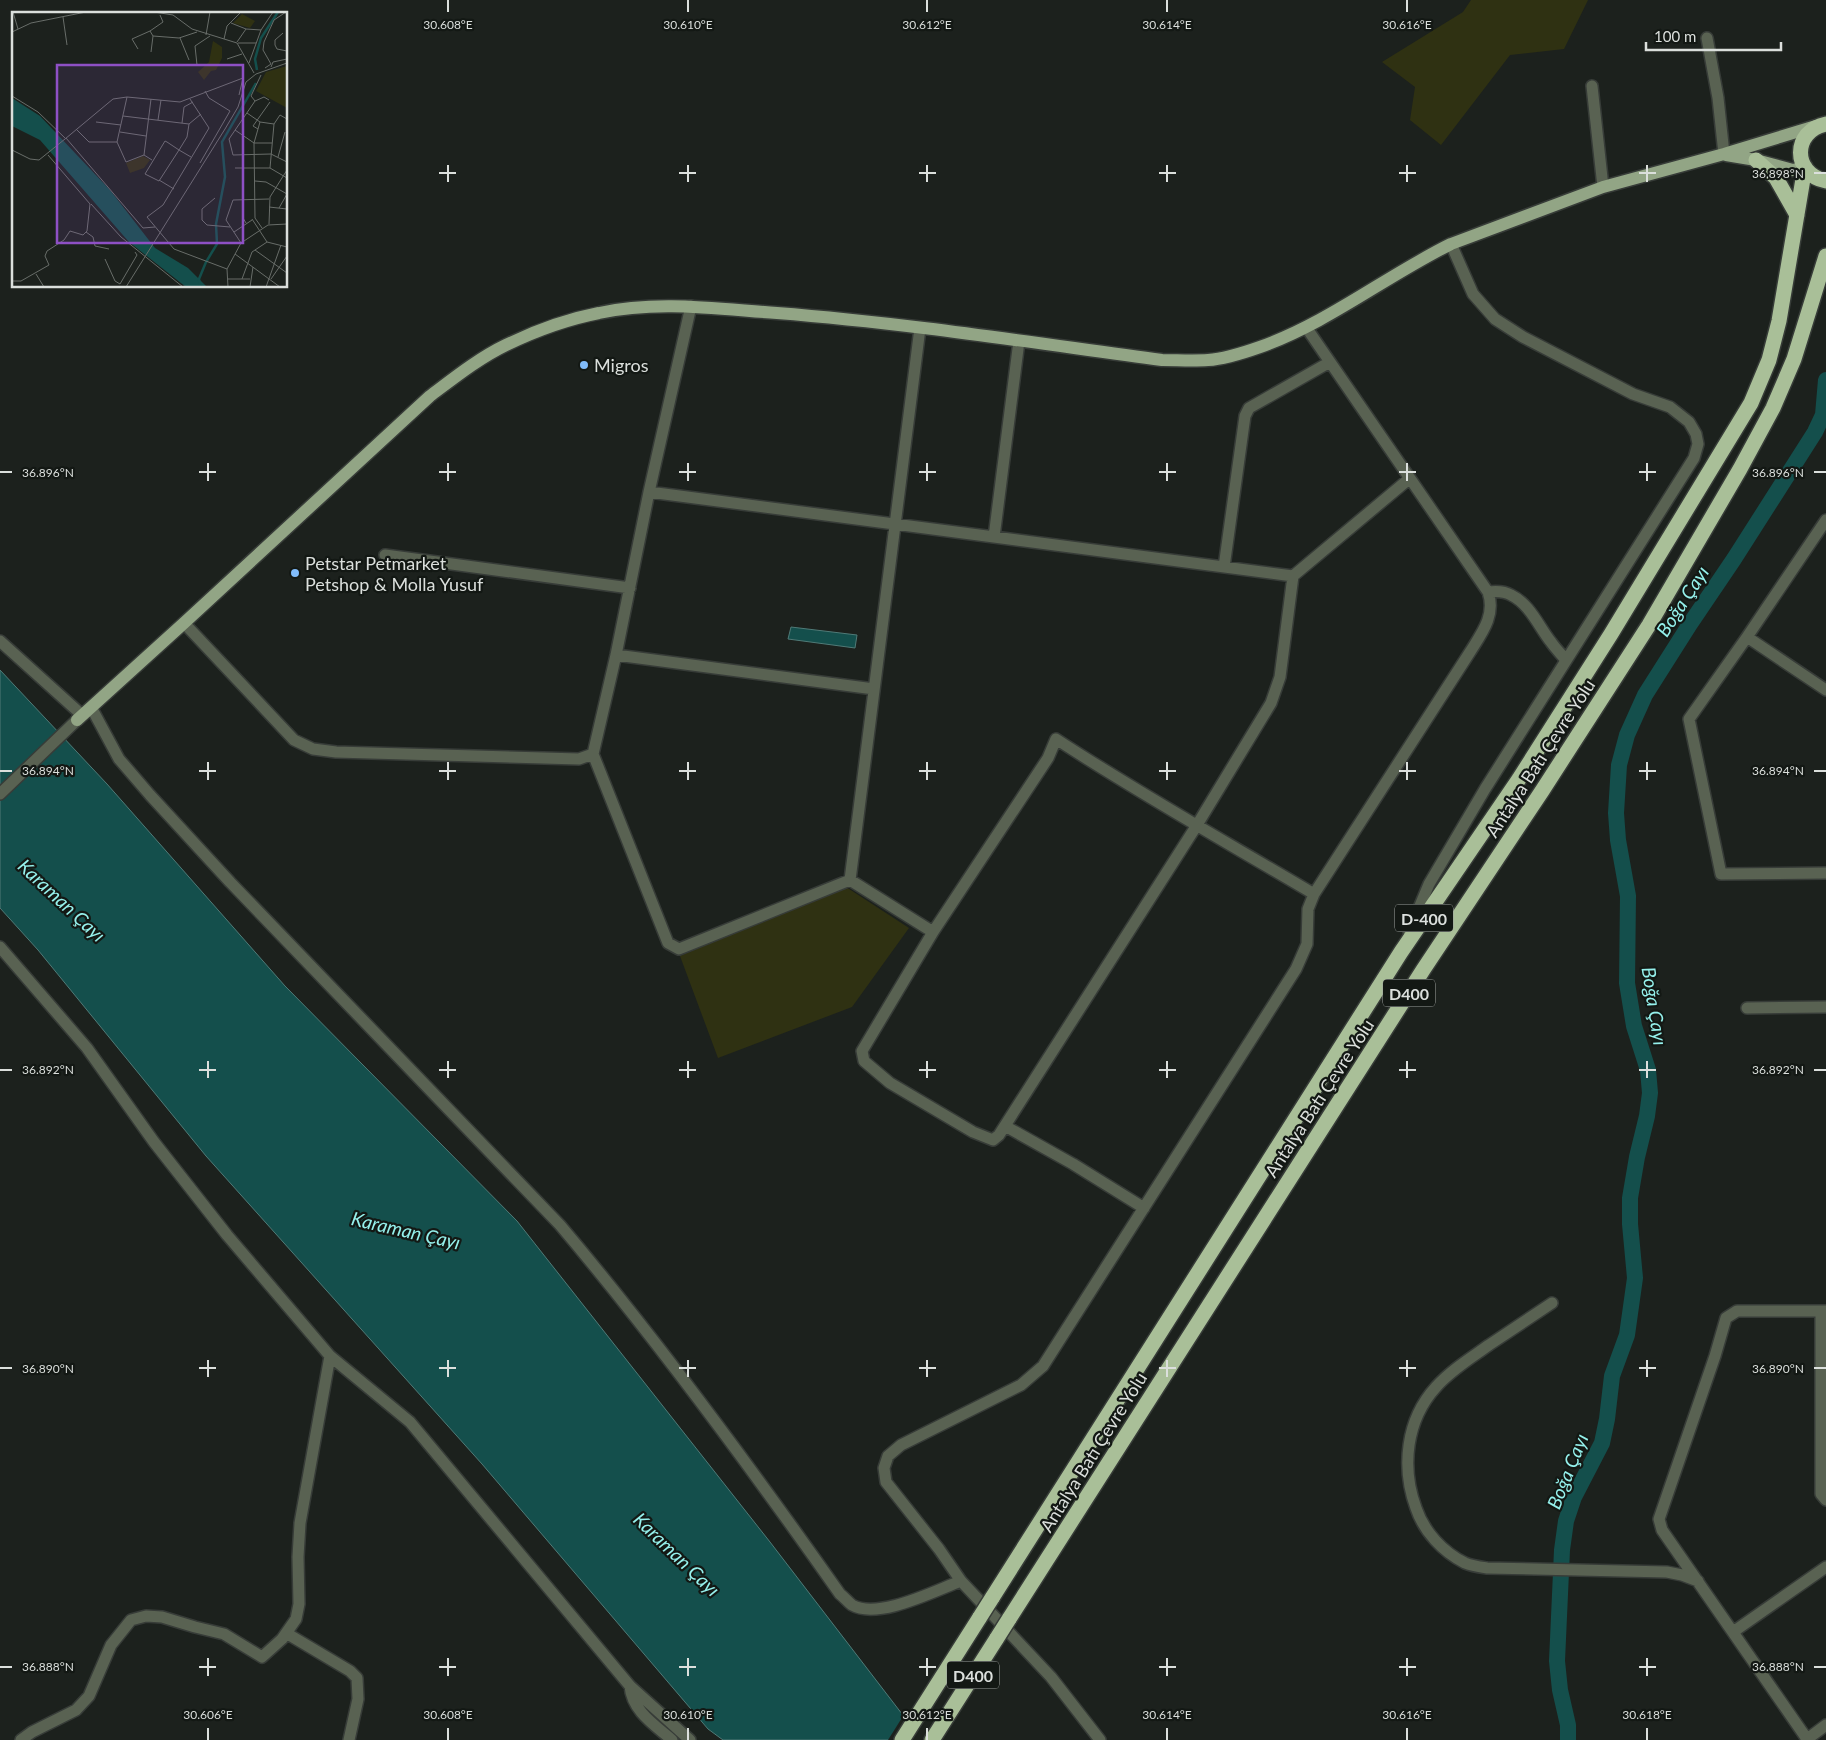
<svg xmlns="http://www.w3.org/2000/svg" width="1826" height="1740" viewBox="0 0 1826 1740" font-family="Lato,sans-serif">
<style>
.green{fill:#2f3112}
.water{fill:#144f4c;stroke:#507a77}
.pier{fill:#1c211d}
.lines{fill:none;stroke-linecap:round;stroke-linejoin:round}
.river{stroke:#144f4c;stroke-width:16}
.minor-casing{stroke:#373c38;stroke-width:14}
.major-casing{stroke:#373c38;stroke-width:15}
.highway-casing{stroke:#373c38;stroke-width:18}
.minor{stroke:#596252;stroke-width:11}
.major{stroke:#92a585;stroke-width:12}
.highway{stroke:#a9bf98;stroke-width:15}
.highway-bridge-casing{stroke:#373c38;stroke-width:18;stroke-linecap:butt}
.highway-bridge{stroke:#a9bf98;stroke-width:15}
.ticks{fill:none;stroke:#dbdfdc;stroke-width:2}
.poi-dot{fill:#81bcfa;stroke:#131814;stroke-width:2}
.labels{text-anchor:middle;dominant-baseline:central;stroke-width:4.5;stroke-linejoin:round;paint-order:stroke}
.shield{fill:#131814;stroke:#9fa3a0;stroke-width:1}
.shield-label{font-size:16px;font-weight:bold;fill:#dbdfdc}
.poi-label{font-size:18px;fill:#dbdfdc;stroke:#131814;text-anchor:start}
.street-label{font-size:18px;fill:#dbdfdc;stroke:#131814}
.water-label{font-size:19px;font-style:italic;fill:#95f1ec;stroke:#131814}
.inset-river{fill:none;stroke:#144f4c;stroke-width:2.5}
.inset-road{fill:none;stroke:#686d69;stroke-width:1}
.view{fill:#8e50c5;fill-opacity:0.15;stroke:#8e50c5;stroke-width:2.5}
.inset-edge{fill:none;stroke:#dbdfdc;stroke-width:2.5}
.ticks-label{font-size:12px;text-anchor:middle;fill:#dbdfdc;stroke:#131814;stroke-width:4.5;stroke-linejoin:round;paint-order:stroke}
</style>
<rect width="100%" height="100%" fill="#1c211d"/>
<!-- green -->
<path class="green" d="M1471,0H1588L1564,49L1510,55L1441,145L1410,120L1415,87L1382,62L1463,12Z
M846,887L909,928L852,1007L718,1058L680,956Z"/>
<!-- water -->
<path class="water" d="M791,627L857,635L855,648L788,639Z
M0,670L107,784L285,986L517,1221L770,1542L922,1740H723L708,1729L482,1464L206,1156L38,950L0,908Z"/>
<!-- pier -->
<path class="pier" d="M905,1713L924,1738V1740H888Z"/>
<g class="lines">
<!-- river -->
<path class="river" d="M1568,1740V1725L1560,1690L1557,1661L1562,1550L1566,1521L1574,1497L1602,1443L1607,1419L1612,1376L1627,1335L1635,1278L1630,1224V1198L1637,1157L1647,1116L1650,1093L1648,1070L1634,1026L1627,983L1628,896L1618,840L1616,813L1619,765L1627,735L1645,695L1690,624L1734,559L1815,432L1823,415L1826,380"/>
<defs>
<path id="minor" d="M1707,38L1718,98L1724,154
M1592,86L1603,187
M920,328L850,880L933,932
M649,492L1293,576
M1826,520L1747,637L1689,719L1721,874L1826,873
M994,537L1019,341
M385,555L630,588
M1224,567L1245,416L1249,408L1330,362
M1488,592C1496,591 1504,591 1511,595C1530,604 1539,627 1551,642C1555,648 1561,654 1566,660
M184,623L294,740L313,749L336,752L579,759L593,754L616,655L649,492L691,306
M1747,637L1826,690
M0,641L82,715
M616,655L874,689
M91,707L119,759L150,795L230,882L560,1225C659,1342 752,1469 840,1594C844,1597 848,1602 852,1605C878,1620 934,1591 961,1581
M593,754L668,943L679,949L850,880
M0,794L77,720
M1314,894C1228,843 1140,794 1056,739L1048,758L933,932L862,1051L864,1061L890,1083L973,1132L993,1140L999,1135L1197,825L1271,703L1280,677L1293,576L1409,479
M1409,932L1429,884L1485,789L1694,458L1698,444L1696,434L1689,422L1670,407L1633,394L1523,337L1495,319L1473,294L1451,244
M0,947L87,1048L154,1142L227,1235L330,1356L300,1523L298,1557L299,1604L296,1619L282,1639L262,1657L224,1634L195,1627L162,1617L146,1616L131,1620L111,1645L89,1696L76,1710L32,1732L21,1740
M1747,1008L1826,1007
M1005,1126L1073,1164L1144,1208
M1552,1303C1531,1317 1510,1331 1489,1345C1471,1358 1451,1370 1436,1387C1406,1420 1401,1467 1416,1508C1424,1532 1443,1552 1465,1563C1472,1566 1480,1567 1487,1568L1667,1572L1682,1575L1698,1581
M1821,1311V1494L1826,1500
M330,1356L410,1422L630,1686L690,1740
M1733,1632L1826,1567
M286,1633L350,1671L357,1678L358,1699L349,1740
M630,1686C632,1711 655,1725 672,1740
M1807,1739L1662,1530L1659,1519L1715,1356L1726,1318L1737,1311H1826
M1100,1740L1051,1677L961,1581L939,1549L886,1482L884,1468L888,1456L901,1445L1021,1385L1043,1366L1296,969L1307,944L1308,909L1314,894L1470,652C1482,633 1496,615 1488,592L1306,327
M1806,1740L1826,1725"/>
<path id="major" d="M1726,155L1756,160L1793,170L1805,167
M77,720L184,623L430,396C454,378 479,358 506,345C535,331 568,319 599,313C658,300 718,309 777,313C906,323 1034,343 1162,360C1177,360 1193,361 1208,360C1225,359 1243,353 1260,347C1328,323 1386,276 1451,244L1603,187L1724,154L1816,126"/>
<path id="highway" d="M1826,124C1792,131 1792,174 1826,181
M1756,160L1776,178L1797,215
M992,1598L1401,952L1519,779L1611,634L1751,403L1769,360L1779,321L1805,167
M1009,1619L1423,970L1542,791L1649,625L1740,469L1773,408L1794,359L1826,256
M902,1740L980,1617
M932,1740L997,1638"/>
</defs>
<!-- minor casing -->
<use href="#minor" class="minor-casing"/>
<!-- major casing -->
<use href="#major" class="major-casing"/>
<!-- highway casing -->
<use href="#highway" class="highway-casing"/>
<!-- minor -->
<use href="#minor" class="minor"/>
<!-- major -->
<use href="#major" class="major"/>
<!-- highway -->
<use href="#highway" class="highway"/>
<defs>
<path id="highway-bridge" d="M980,1617L992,1598
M997,1638L1009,1619"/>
</defs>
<!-- highway-bridge casing -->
<use href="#highway-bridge" class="highway-bridge-casing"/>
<!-- highway-bridge -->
<use href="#highway-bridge" class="highway-bridge"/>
</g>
<!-- ticks -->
<path class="ticks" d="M448,0V12M688,0V12M927,0V12M1167,0V12M1407,0V12M448,165V182M688,165V182M927,165V182M1167,165V182M1407,165V182M1647,165V182M439,173H456M679,173H696M919,173H936M1159,173H1176M1399,173H1416M1639,173H1656M1814,173H1826M208,463V481M448,463V481M688,463V481M927,463V481M1167,463V481M1407,463V481M1647,463V481M0,472H12M199,472H216M439,472H456M679,472H696M919,472H936M1159,472H1176M1399,472H1416M1639,472H1656M1814,472H1826M208,762V780M448,762V780M688,762V780M927,762V780M1167,762V780M1407,762V780M1647,762V780M0,771H12M199,771H216M439,771H456M679,771H696M919,771H936M1159,771H1176M1399,771H1416M1639,771H1656M1814,771H1826M208,1061V1078M448,1061V1078M688,1061V1078M927,1061V1078M1167,1061V1078M1407,1061V1078M1647,1061V1078M0,1070H12M199,1070H216M439,1070H456M679,1070H696M919,1070H936M1159,1070H1176M1399,1070H1416M1639,1070H1656M1814,1070H1826M208,1360V1377M448,1360V1377M688,1360V1377M927,1360V1377M1167,1360V1377M1407,1360V1377M1647,1360V1377M0,1368H12M199,1368H216M439,1368H456M679,1368H696M919,1368H936M1159,1368H1176M1399,1368H1416M1639,1368H1656M1814,1368H1826M208,1658V1676M448,1658V1676M688,1658V1676M927,1658V1676M1167,1658V1676M1407,1658V1676M1647,1658V1676M0,1667H12M199,1667H216M439,1667H456M679,1667H696M919,1667H936M1159,1667H1176M1399,1667H1416M1639,1667H1656M1814,1667H1826M208,1728V1740M448,1728V1740M688,1728V1740M927,1728V1740M1167,1728V1740M1407,1728V1740M1647,1728V1740"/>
<!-- markers -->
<g class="poi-dot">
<circle cx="584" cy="365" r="5"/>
<circle cx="295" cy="573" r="5"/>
</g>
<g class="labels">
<!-- shield labels -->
<g class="shield">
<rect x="1395" y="904.5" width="58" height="27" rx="4"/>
<rect x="1383" y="979.5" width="52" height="27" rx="4"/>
<rect x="947" y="1661.5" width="52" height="27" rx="4"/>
</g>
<g class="shield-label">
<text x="1424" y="918">D-400</text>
<text x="1409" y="993">D400</text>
<text x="973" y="1675">D400</text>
</g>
<!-- poi labels -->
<g class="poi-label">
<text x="594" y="365">Migros</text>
<text x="305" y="563">Petstar Petmarket<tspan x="305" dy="21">Petshop &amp; Molla Yusuf</tspan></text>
</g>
<!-- street labels -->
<g class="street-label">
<text transform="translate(1540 758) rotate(-57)">Antalya Batı Çevre Yolu</text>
<text transform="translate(1319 1098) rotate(-57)">Antalya Batı Çevre Yolu</text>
<text transform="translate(1093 1452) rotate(-58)">Antalya Batı Çevre Yolu</text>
</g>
<!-- water labels -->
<g class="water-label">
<text transform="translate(1682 601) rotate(-57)">Boğa Çayı</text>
<text transform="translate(62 900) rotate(43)">Karaman Çayı</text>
<text transform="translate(1655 1006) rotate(81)">Boğa Çayı</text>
<text transform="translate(406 1230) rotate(13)">Karaman Çayı</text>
<text transform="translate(1567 1471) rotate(-68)">Boğa Çayı</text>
<text transform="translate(677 1554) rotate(44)">Karaman Çayı</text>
</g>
</g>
<!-- overview -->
<g transform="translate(12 12)">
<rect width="275" height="275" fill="#1c211d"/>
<path d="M230,2L243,9L238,16L221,11ZM201,29L210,35V46L204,58L199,59L192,68L186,60L197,50ZM275,54V96L244,79L254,60ZM131,144L138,148L132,156L118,161L114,151Z" fill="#2f3112"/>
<path d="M0,86L28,104L98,178L143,236L176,256L195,275H174L117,230L28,128L0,114Z" fill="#144f4c"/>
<path class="inset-river" d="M245,58L243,47L249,26L266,0M188,275L187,267L194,250L205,232L204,212L213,165L210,130L244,71"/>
<path class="inset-road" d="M1,0L6,17M142,0L161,3L180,17L225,31L242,61M148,3L151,10L138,19L141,24L167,26L185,20M51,5L55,33M219,11L234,17L249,18M0,20L19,11L74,0M271,21L263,28V33L265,37L275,39M194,23L198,0M168,26L177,48M212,27L215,14L229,0M225,30L234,17M226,31H244M126,37L120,27L138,19M139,40L141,24M215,47L230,42M237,51L249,18L261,0M185,53L183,34L198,24M259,55L261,50L275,47M253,56L259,52L251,38L252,30L262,8L274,0M249,63L239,84L243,89L217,127L221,143L259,142L275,150M227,83L231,66M0,84L26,100L53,126M139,87L132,143L140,148M178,87L197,116L151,193L135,205L162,237L215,257M243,89L252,85L257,88M235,101L248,110L262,112M111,104L177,112M146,108L149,88M84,110L109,113M248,110L242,131L243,206L250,216M170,111L172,95L181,90M64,117L77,130H105L115,85M246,117L241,114L258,90M223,118L242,131H260M108,120L134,124M54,126L131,216L143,215M53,127L101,87L115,85L168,90L231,66M105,130L114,150L132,143M0,138L18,147L27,148L53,127M179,145L167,138L155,130L153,129L133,162L147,169L167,138L175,125L177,112L189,102M266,145L273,120M188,151L218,99L197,86L193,79M223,156H258L275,166M258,156L262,112L268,103L275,107M147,168L162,177M243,169L254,170L275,182M203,186L190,197V208L195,213L218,215M231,187V206L234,211M79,192L109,225L171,275M257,195L275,197M267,196L275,182M240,207L255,230L275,235M257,212L258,185L275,158M74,220L81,225L83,234L97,237M222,220L240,208M229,231L214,208L221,188L257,187M243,238L275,261M223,242L268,275M93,247L103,269L108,272L125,243L123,240M24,262L32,275M215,267H238M230,267L240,240L255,230M259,267L275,244M0,269H9L37,253L33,244L35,239L52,228L58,219L71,223L75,219L78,192L36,143M114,275L213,117L226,95L234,70L244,62L275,51M216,275L215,257L229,231L256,213L275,212M238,275L241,255M254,275L269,233"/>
<path class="view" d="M45,53H231V231H45Z"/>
<rect width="275" height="275" class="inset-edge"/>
</g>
<g class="ticks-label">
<text x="448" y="29">30.608°E</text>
<text x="688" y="29">30.610°E</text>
<text x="927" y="29">30.612°E</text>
<text x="1167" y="29">30.614°E</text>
<text x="1407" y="29">30.616°E</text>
<text x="1778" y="178">36.898°N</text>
<text x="48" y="477">36.896°N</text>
<text x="1778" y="477">36.896°N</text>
<text x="48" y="775">36.894°N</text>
<text x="1778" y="775">36.894°N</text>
<text x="48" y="1074">36.892°N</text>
<text x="1778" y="1074">36.892°N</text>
<text x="48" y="1373">36.890°N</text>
<text x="1778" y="1373">36.890°N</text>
<text x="48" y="1671">36.888°N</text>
<text x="1778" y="1671">36.888°N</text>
<text x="208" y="1719">30.606°E</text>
<text x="448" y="1719">30.608°E</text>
<text x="688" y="1719">30.610°E</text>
<text x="927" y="1719">30.612°E</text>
<text x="1167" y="1719">30.614°E</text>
<text x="1407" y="1719">30.616°E</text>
<text x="1647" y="1719">30.618°E</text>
</g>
<!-- scale -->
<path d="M1646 42v8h135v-8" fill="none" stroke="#dbdfdc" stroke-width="2.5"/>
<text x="1654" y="42" font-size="15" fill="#dbdfdc" stroke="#131814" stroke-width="4" paint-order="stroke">100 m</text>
</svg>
